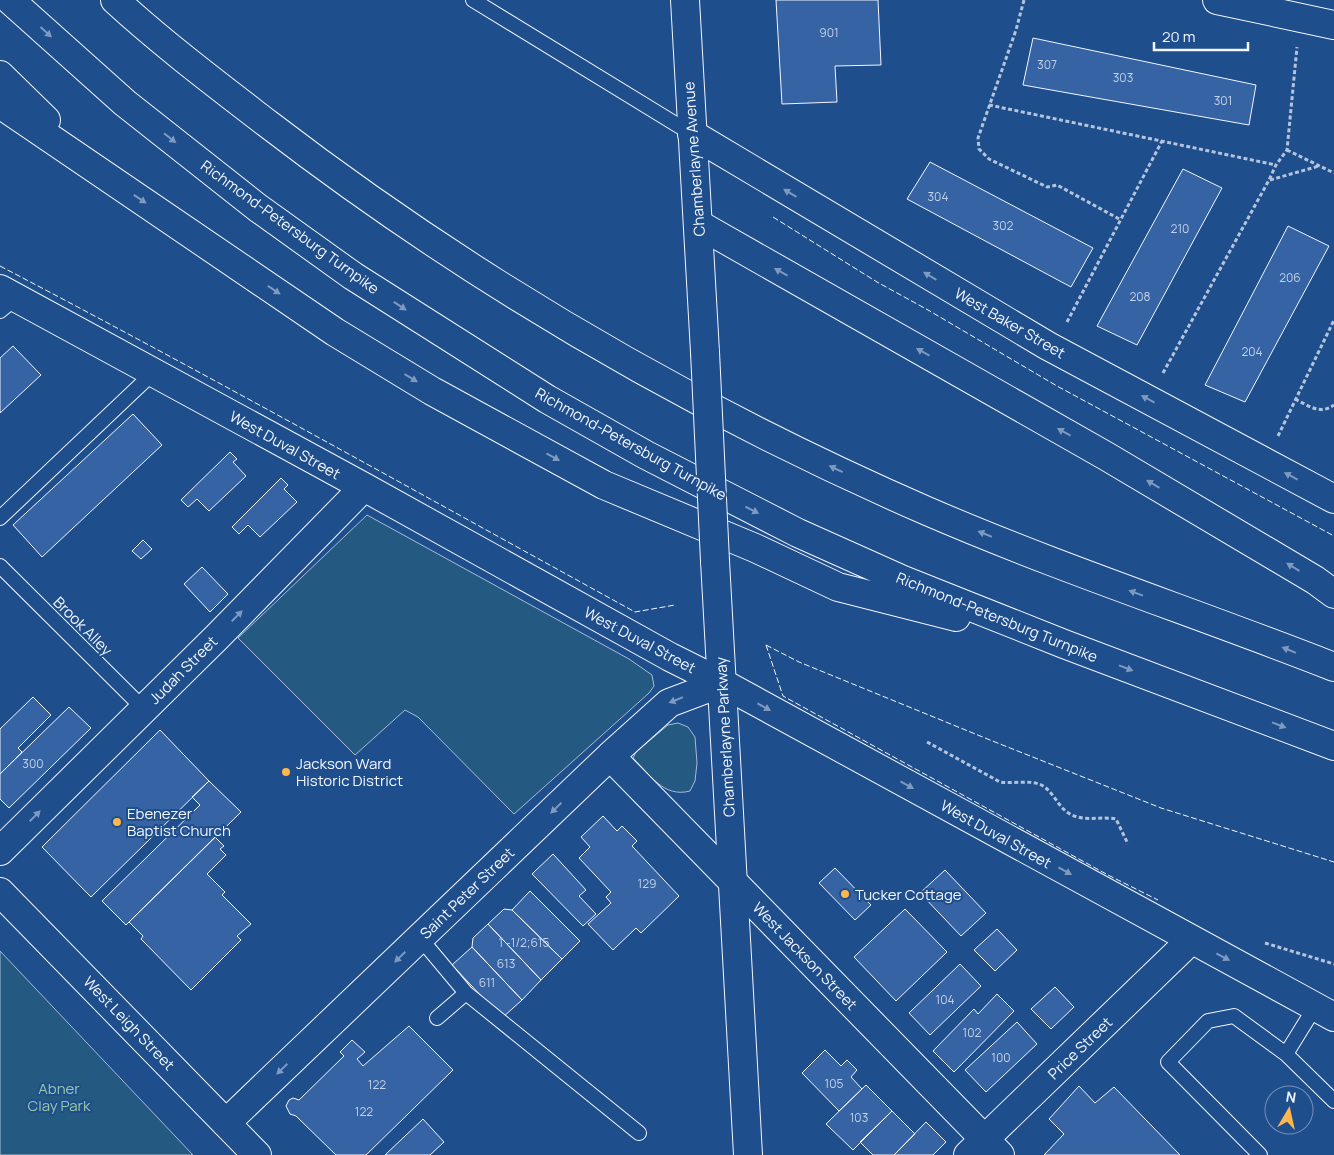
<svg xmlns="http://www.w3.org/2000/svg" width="1334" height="1155" viewBox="0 0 1334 1155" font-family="Manrope,sans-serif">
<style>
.green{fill:#245a82;stroke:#a8bbd7}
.building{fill:#3563a3;stroke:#f2f6ff}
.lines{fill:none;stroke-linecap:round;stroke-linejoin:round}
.service-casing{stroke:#f2f6ff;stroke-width:16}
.minor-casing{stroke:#f2f6ff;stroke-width:30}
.primary-casing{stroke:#f2f6ff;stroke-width:30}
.motorway-casing{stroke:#f2f6ff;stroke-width:30}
.path{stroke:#b3c4dc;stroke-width:3;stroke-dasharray:4 2.5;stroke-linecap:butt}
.service{stroke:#1f4e8c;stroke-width:14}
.minor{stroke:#1f4e8c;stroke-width:28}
.primary{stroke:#1f4e8c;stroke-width:28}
.motorway{stroke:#1f4e8c;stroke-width:28}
.primary-bridge-casing{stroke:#f2f6ff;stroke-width:30;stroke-linecap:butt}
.primary-bridge{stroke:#1f4e8c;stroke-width:28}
.fence{stroke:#f2f6ff;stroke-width:1;stroke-dasharray:6 2.5;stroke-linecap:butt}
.oneway{fill:#7e9ac0}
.poi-dot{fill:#ffb74d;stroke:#1f4e8c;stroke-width:2}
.labels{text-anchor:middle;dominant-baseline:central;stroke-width:4;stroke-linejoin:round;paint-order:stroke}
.number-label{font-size:12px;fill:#c3d1e8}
.street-label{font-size:15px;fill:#f2f6ff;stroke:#1f4e8c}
.poi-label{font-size:15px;fill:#f2f6ff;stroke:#1f4e8c;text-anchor:start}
.park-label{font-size:15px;fill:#97c8a6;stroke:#1f4e8c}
</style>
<rect width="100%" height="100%" fill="#1f4e8c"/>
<!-- green -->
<path class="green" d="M367,515L629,659L652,675L654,686L649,693L514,814L418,717L405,710L355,755L238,638Z
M678,723L688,727L695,737L697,763L695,781L690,791C664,798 650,775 633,758L636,752L668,725Z
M0,951L193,1155H0Z"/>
<!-- building -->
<path class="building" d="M776,0H878L881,65L835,66L837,102L782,104Z
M1033,38L1256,85L1249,125L1023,85Z
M930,162L1093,248L1071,287L907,199Z
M1183,169L1222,188L1137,345L1097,326Z
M1288,226L1329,246L1245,402L1205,385Z
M13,346L41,375L0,413V358Z
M133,414L162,445L42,557L13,525Z
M230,452L237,459L233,462L246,476L209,511L197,499L188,507L181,500Z
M281,478L288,485L284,489L297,502L260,537L248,525L239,534L232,527Z
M143,540L152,549L141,559L132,551Z
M202,567L228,594L210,612L184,584Z
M33,697L51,715L18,748L22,752L0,774V729Z
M69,707L91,728L9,808L0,799V774Z
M160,730L209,781L91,897L42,847Z
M209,781L241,812L126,925L102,901L200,805L192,797Z
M603,816L617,831L622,826L637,841L632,846L679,896L641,933L636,928L613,950L588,924L611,903L606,897L611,892L579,858L590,847L581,837Z
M215,837L224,846L220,849L226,855L207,874L225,892L222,895L251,924L237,936L241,940L191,990L141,939L143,936L129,922Z
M553,854L586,890L579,896L596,914L583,926L532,874Z
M835,868L871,905L855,920L819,883Z
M945,870L986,913L961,936L920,893Z
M530,891L580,941L562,959L512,910Z
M504,909L512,910L562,959L541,980L488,924Z
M905,909L947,952L896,1001L854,957Z
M488,924L541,980L522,1000L472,947L473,938Z
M997,929L1017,950L995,971L974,950Z
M472,947L522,1000L502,1018L452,965Z
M960,964L981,986L930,1035L909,1013Z
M1055,987L1074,1007L1051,1029L1031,1009Z
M997,994L1014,1011L954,1072L933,1051L974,1009L978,1014Z
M1017,1022L1037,1044L986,1092L965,1070Z
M409,1026L453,1070L366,1155H336L296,1116L290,1114L286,1106L289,1100L293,1098L299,1100L344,1056L340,1052L352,1040L365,1052L357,1059L363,1066Z
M825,1050L841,1066L847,1060L857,1070L851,1077L862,1089L839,1111L802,1073Z
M866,1085L892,1111L853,1150L826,1124Z
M1079,1086L1095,1103L1114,1087L1180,1155H1044L1064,1134L1049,1119Z
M892,1111L915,1134L894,1155H873L860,1142Z
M423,1119L444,1142L430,1155H385Z
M926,1122L946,1142L933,1155H894Z"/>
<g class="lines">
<defs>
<path id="service" d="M473,0L692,134
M0,311L16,298
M0,518L153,373
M0,566L144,709
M420,938L466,993L437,1018
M466,993L639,1133
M1286,1054L1315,1007
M1260,1155L1168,1062L1208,1021L1234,1016L1286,1054L1334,1101"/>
<path id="minor" d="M1217,0L1334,25
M692,134L1048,346L1334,499
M0,289L364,487L670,657L722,683L1334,1017
M610,756L1000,1155
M0,851L217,637L364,487
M226,1123L610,756L669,703L722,683
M968,1155L1191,940"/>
<path id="primary" d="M685,0L705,352
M715,561L748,1155
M0,892L257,1155"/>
<path id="motorway" d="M10,0L125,103L258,208L353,276L547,399L646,455L798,533L903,580L1064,644L1334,746
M115,0C163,44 216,84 268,124C470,279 693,409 927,511C1061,569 1199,614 1334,667
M0,75L46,120
M0,104L335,332L432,391L604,485L755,548L838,587L956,617
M698,224L1106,456L1315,580L1334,594"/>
</defs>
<!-- service casing -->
<use href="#service" class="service-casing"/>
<!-- minor casing -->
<use href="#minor" class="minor-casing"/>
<!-- primary casing -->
<use href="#primary" class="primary-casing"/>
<!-- motorway casing -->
<use href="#motorway" class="motorway-casing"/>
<!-- path -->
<path class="path" d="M1024,0L1016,30L978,138L979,149L989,159L1047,187L1057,185L1121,220
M989,105L1276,165
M1287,150L1334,173
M1270,180L1319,166
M1067,322L1162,141
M1163,373L1269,180L1276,165L1287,150L1297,47
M1295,399C1309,406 1320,415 1334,405
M1278,436L1334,320
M927,742L1000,782C1013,784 1028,780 1039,784C1053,789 1057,807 1070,814C1084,822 1101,816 1116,819L1128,844
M1265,943L1334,964"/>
<!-- service -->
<use href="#service" class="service"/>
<!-- minor -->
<use href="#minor" class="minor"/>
<!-- primary -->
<use href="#primary" class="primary"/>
<!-- motorway -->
<use href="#motorway" class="motorway"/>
<defs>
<path id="primary-bridge" d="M705,352L715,561"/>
</defs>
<!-- primary-bridge casing -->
<use href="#primary-bridge" class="primary-bridge-casing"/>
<!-- primary-bridge -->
<use href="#primary-bridge" class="primary-bridge"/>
<!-- fence -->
<path class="fence" d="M773,217L877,282L928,310L1057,386L1334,536
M0,266C214,378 424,496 635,612L675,605
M766,645L799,662L990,740L1161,808L1334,862
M766,645L783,696L1108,875L1158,900"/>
</g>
<!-- one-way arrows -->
<defs><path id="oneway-solid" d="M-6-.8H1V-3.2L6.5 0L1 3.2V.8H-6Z" transform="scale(1.25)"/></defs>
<g class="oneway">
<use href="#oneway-solid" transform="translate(46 32) rotate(42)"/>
<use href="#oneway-solid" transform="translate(170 138) rotate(38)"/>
<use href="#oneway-solid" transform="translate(790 193) rotate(-149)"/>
<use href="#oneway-solid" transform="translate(140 199) rotate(34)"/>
<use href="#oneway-solid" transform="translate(781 272) rotate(-151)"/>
<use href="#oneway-solid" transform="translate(930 276) rotate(-149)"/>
<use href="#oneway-solid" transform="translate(274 290) rotate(34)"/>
<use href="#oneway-solid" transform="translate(400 306) rotate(33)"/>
<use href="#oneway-solid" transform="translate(923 352) rotate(-151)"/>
<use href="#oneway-solid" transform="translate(411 378) rotate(31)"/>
<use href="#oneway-solid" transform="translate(1148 399) rotate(-152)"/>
<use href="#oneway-solid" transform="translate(1064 432) rotate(-151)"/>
<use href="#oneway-solid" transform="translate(553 457) rotate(29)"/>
<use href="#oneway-solid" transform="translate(836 469) rotate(-155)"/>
<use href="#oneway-solid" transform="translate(1291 476) rotate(-152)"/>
<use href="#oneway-solid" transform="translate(1153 484) rotate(-149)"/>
<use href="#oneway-solid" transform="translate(752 510) rotate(27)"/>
<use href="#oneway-solid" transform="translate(985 534) rotate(-158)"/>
<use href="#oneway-solid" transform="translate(1293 567) rotate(-149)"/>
<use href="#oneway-solid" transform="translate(1136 593) rotate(-160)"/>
<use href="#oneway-solid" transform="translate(237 616) rotate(-45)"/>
<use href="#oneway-solid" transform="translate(1289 650) rotate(-158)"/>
<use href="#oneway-solid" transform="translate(1126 668) rotate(21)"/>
<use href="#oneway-solid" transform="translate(676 700) rotate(158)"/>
<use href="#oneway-solid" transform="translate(764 707) rotate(29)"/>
<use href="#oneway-solid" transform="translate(1279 725) rotate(21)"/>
<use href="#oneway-solid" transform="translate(907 785) rotate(29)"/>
<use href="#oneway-solid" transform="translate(556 808) rotate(136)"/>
<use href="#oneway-solid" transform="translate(35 816) rotate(-45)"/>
<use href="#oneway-solid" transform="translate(1065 871) rotate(29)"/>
<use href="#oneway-solid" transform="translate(400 957) rotate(136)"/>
<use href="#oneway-solid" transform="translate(1223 957) rotate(28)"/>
<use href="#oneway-solid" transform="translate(282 1069) rotate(136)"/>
</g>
<!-- markers -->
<g class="poi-dot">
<circle cx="286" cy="772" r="5"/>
<circle cx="117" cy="822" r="5"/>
<circle cx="845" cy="894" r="5"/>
</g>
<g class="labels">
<!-- number labels -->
<g class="number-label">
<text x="829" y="32">901</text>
<text x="1047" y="64">307</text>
<text x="1123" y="77">303</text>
<text x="1223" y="100">301</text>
<text x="938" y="196">304</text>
<text x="1003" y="225">302</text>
<text x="1180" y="228">210</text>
<text x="1290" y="277">206</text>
<text x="1140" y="296">208</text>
<text x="1252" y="351">204</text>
<text x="33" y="763">300</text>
<text x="647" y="883">129</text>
<text x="524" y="942">1 -1/2;615</text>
<text x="506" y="963">613</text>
<text x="487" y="982">611</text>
<text x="945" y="999">104</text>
<text x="972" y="1032">102</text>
<text x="1001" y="1057">100</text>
<text x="834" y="1083">105</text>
<text x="377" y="1084">122</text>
<text x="364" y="1111">122</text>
<text x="859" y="1117">103</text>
</g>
<!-- street labels -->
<g class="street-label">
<text transform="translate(694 159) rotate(-94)">Chamberlayne Avenue</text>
<text transform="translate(290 227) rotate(36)">Richmond-Petersburg Turnpike</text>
<text transform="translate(1010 323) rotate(30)">West Baker Street</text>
<text transform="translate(631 444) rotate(29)">Richmond-Petersburg Turnpike</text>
<text transform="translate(285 445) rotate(29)">West Duval Street</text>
<text transform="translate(997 617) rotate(22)">Richmond-Petersburg Turnpike</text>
<text transform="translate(83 626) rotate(45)">Brook Alley</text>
<text transform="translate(640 640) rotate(28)">West Duval Street</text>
<text transform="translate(183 670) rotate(-45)">Judah Street</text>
<text transform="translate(725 737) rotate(-93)">Chamberlayne Parkway</text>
<text transform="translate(996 834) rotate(29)">West Duval Street</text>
<text transform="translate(467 893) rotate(-44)">Saint Peter Street</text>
<text transform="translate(805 956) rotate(46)">West Jackson Street</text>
<text transform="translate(129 1023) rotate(46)">West Leigh Street</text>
<text transform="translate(1080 1048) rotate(-44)">Price Street</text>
</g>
<!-- poi labels -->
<g class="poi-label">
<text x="296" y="763">Jackson Ward<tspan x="296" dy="17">Historic District</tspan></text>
<text x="127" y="813">Ebenezer<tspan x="127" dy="17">Baptist Church</tspan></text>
<text x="855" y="894">Tucker Cottage</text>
</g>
<!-- park labels -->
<g class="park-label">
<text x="59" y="1088">Abner<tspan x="59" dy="17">Clay Park</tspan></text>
</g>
</g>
<!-- north arrow -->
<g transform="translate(1289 1110) rotate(9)"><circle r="24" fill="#1f4e8c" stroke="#7391ba"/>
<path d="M0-4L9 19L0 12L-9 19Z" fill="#ffb74d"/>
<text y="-8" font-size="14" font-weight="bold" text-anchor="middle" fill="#f2f6ff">N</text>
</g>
<!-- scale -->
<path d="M1154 42v8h94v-8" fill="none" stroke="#f2f6ff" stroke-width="2.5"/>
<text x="1162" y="42" font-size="15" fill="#f2f6ff" stroke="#1f4e8c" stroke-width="4" paint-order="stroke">20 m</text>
</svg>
